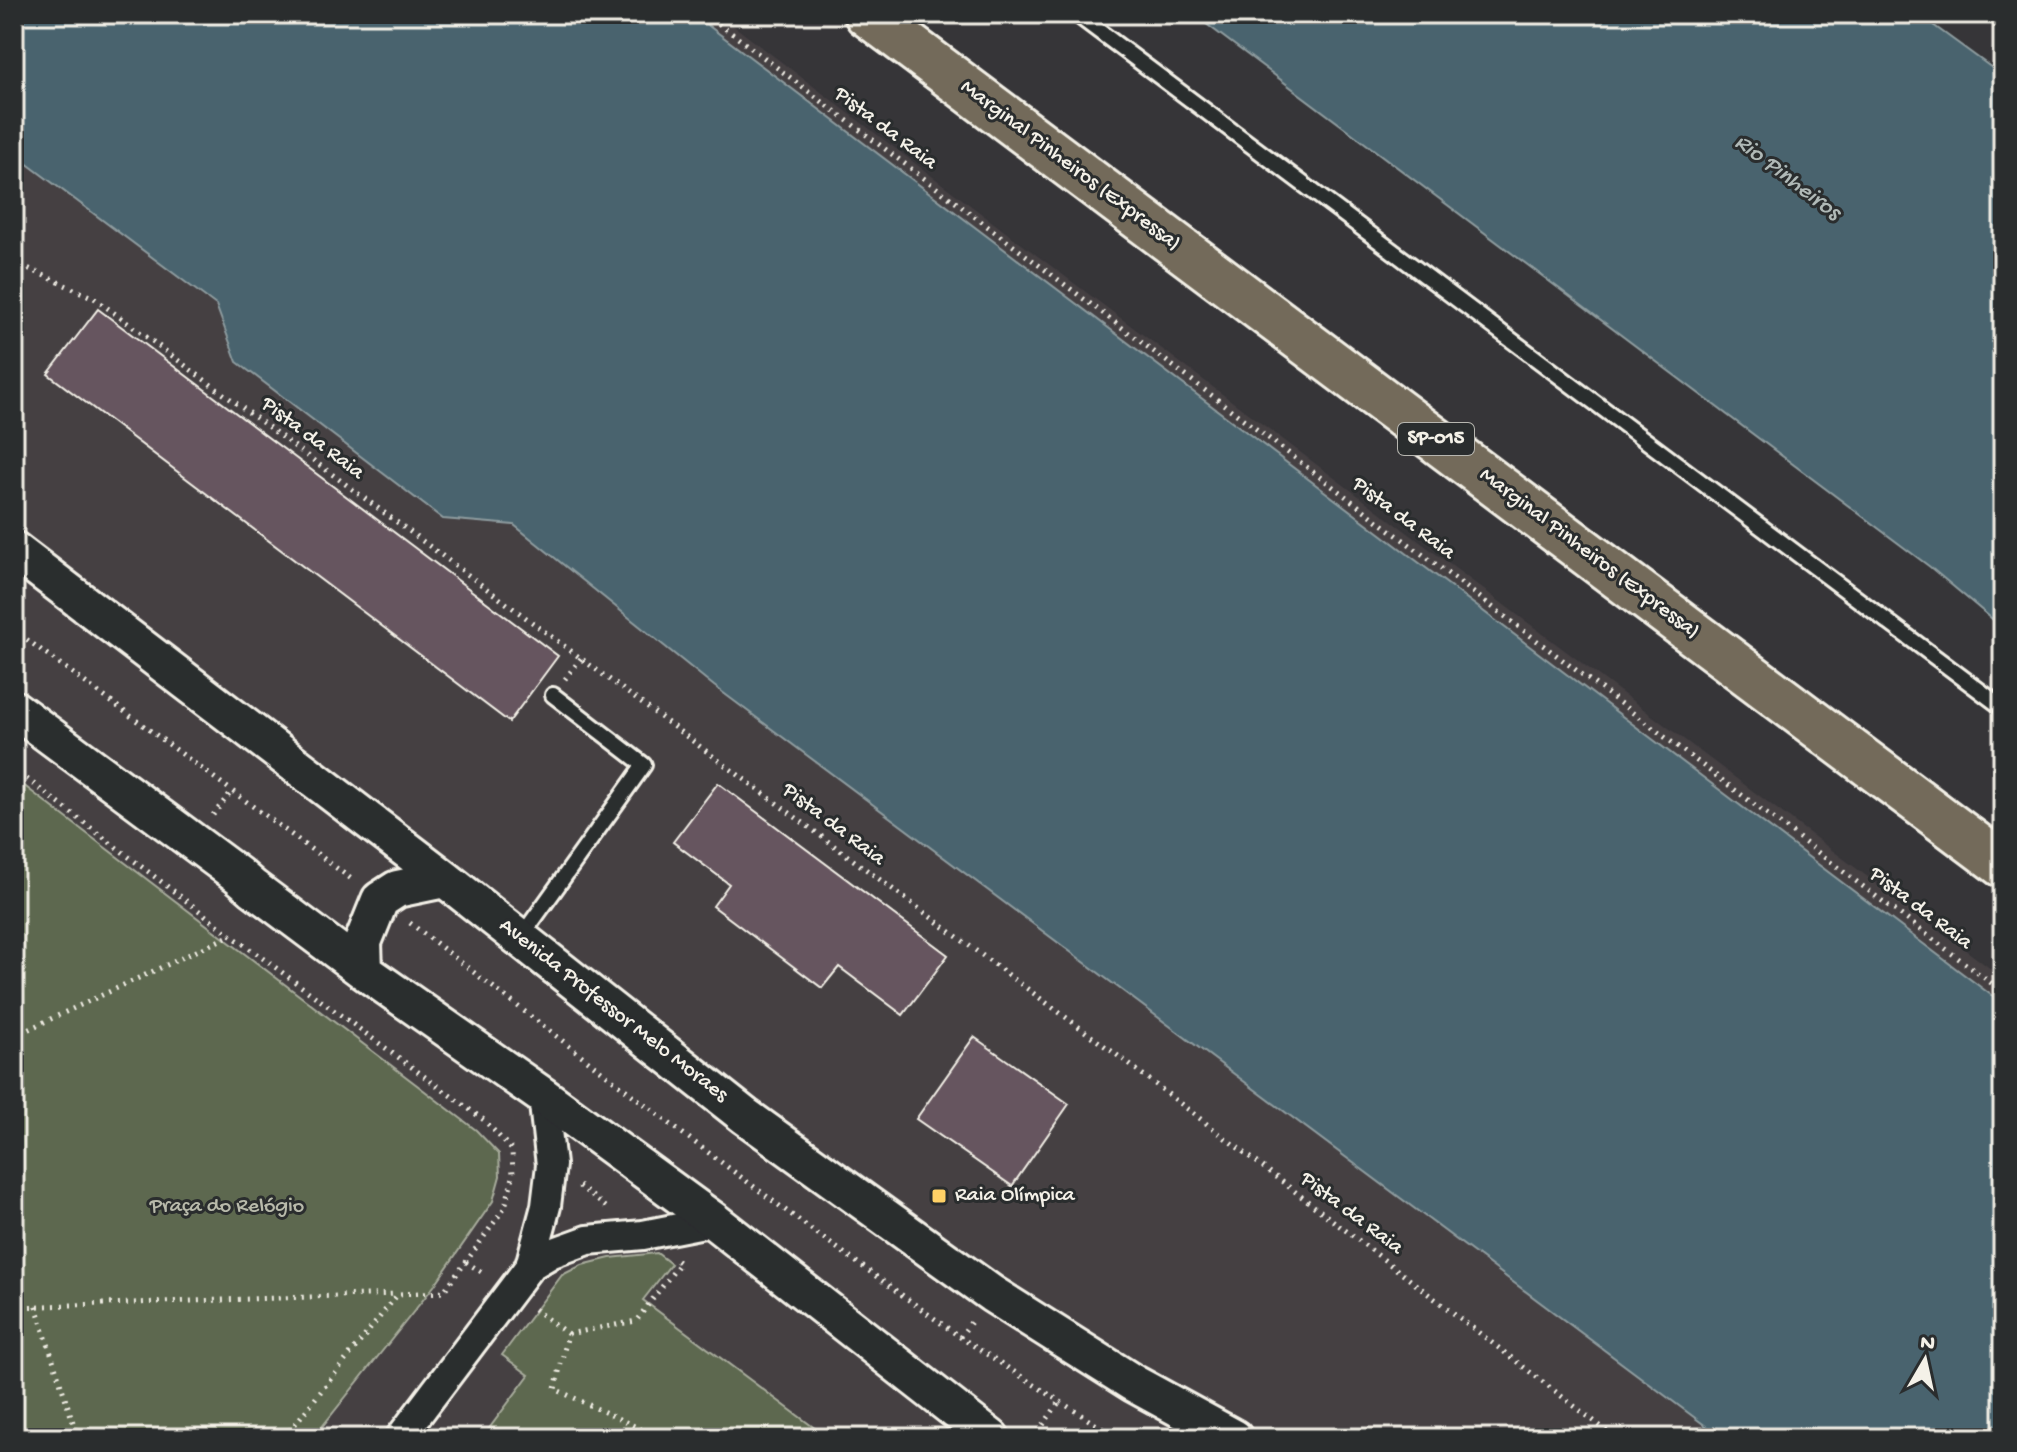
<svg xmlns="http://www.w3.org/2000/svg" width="2017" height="1452" viewBox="0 0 2017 1452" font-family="'Gochi Hand',sans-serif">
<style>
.built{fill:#443f43}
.green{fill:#5d6850;stroke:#a8ac9c;stroke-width:2}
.water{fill:#4a646e;stroke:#8e9c9f;stroke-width:2}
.building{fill:#66555e;stroke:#f4f1e8;stroke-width:2}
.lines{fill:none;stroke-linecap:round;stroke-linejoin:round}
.service-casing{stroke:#f4f1e8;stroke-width:20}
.minor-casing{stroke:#f4f1e8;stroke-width:34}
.tertiary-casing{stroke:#f4f1e8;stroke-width:42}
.motorway-casing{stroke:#f4f1e8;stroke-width:50}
.path{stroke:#f4f1e8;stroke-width:5;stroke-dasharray:2 6;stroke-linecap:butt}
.service{stroke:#2a2d2e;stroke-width:14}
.minor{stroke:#2a2d2e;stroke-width:28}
.tertiary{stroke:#2a2d2e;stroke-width:36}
.motorway{stroke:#736b5a;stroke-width:44}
.poi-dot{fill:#ffd166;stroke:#2a2d2e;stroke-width:3}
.labels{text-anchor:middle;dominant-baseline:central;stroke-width:6;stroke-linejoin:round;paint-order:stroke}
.shield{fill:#2a2d2e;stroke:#b7b6b0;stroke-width:2}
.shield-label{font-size:20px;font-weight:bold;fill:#f4f1e8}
.street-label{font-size:22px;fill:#f4f1e8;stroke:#2a2d2e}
.poi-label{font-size:22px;fill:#f4f1e8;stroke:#2a2d2e;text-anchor:start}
.park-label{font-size:22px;fill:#b8baab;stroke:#2a2d2e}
.water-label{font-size:24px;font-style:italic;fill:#b0b9b7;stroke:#2a2d2e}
</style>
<rect width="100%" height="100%" fill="#363538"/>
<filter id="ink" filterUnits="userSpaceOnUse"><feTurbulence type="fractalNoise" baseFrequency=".0125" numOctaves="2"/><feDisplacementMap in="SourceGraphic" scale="16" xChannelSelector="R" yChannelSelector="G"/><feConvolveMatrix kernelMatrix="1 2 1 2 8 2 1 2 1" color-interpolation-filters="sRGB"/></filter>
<g filter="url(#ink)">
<!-- built -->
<path class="built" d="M14,14H718L1003,230L2003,978V1438H14Z"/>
<!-- green -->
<path class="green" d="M14,778L476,1130L499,1154L500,1176L493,1201L434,1286L313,1438H14Z
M657,1253L671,1264L643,1300L828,1438H482L529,1375L502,1355L562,1275L582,1265L610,1258Z"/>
<!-- water -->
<path class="water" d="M14,14H693L2003,1004V1438H1722L714,686L514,525L443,519L237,362L216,305L14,154Z
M1193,14H1918L2003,76V628L1930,567Z"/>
<!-- building -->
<path class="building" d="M98,309L558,656L509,722L48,374Z
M718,783L948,955L903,1015L839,967L822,988L713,906L729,884L673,842Z
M974,1037L1069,1104L1012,1186L916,1119Z"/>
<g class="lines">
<defs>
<path id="service" d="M1076,14L2003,708
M521,937L644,765L553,695"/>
<path id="minor" d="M530,1266L546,1206L551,1165L543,1096
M400,1438L530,1266L552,1253L588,1240L643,1235L714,1221"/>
<path id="tertiary" d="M14,550L445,879L745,1116L992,1294L1133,1383L1234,1438
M14,709L238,875L253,888L364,971L543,1096L714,1221L991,1438
M364,971L363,942L380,900L397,889L445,879"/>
<path id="motorway" d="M867,14L2003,865"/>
</defs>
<!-- service casing -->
<use href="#service" class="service-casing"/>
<!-- minor casing -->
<use href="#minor" class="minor-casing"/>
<!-- tertiary casing -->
<use href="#tertiary" class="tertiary-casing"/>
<!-- motorway casing -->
<use href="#motorway" class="motorway-casing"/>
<!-- path -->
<path class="path" d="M706,14L2003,992
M14,262L94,298L1125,1061L1616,1438
M14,630L354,881
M565,679L581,658
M14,769L231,935L484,1120L512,1150L513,1177L505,1207L466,1262L443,1292L398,1294L284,1438
M213,815L232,791
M410,923L678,1130L808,1227L960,1337L1117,1438
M14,1036L231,935
M579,1186L606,1207
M466,1262L486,1275
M36,1306L78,1438
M14,1307L397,1294
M534,1309L568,1334L555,1389L660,1438
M568,1334L636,1321L680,1263L676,1260
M960,1337L971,1322
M1034,1438L1060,1401"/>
<!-- service -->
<use href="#service" class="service"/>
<!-- minor -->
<use href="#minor" class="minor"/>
<!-- tertiary -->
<use href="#tertiary" class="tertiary"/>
<!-- motorway -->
<use href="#motorway" class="motorway"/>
</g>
</g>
<!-- markers -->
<rect class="poi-dot" x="931" y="1188" width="16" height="16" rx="4"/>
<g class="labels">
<!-- shield labels -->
<rect class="shield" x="1398" y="423" width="76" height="32" rx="6"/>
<g class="shield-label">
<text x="1436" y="439">SP-015</text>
</g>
<!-- street labels -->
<g class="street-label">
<text transform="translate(885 129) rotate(37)">Pista da Raia</text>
<text transform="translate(1070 166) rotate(37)">Marginal Pinheiros (Expressa)</text>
<text transform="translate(312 439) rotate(37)">Pista da Raia</text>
<text transform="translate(1403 519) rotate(37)">Pista da Raia</text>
<text transform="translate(1589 554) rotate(37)">Marginal Pinheiros (Expressa)</text>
<text transform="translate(833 825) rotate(37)">Pista da Raia</text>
<text transform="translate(1920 909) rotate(37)">Pista da Raia</text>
<text transform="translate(613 1011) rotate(38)">Avenida Professor Melo Moraes</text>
<text transform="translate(1351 1214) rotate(37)">Pista da Raia</text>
</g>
<!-- poi labels -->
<g class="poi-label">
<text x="955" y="1196">Raia Olímpica</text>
</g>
<!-- park labels -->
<g class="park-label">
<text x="227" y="1207">Praça do Relógio</text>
</g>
<!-- water labels -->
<g class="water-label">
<text transform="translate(1787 178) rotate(37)">Rio Pinheiros</text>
</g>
</g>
<!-- margin -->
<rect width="2017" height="1452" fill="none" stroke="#2a2d2e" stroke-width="48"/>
<rect x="24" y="24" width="1969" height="1404" fill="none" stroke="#f4f1e8" stroke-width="3" filter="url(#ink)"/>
<!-- north arrow -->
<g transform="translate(1925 1360) rotate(9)" stroke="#2a2d2e" stroke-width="6" paint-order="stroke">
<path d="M0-6L14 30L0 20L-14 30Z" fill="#f4f1e8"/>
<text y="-12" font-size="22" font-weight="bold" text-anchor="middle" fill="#f4f1e8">N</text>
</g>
</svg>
